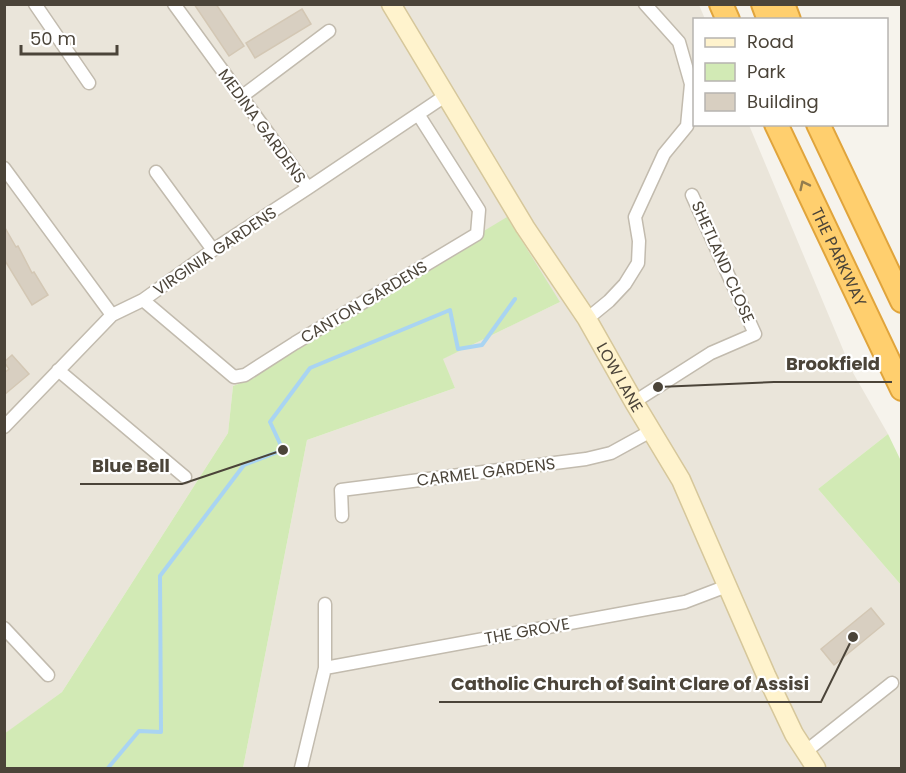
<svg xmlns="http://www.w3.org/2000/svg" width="906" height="773" viewBox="0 0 906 773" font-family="Poppins,sans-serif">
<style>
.residential{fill:#eae5da}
.green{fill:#d2eab5}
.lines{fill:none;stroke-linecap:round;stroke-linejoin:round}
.stream{stroke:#a9d4f2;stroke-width:4}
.building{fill:#d8cfc1;stroke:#d3c7b4;stroke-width:1.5}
.street-casing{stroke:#c2bbae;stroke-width:15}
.secondary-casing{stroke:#d6c79b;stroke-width:21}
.highway-casing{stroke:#e0a43c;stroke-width:26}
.street{stroke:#fff;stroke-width:12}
.secondary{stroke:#fff3cd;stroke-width:18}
.highway{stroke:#ffcf6e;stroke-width:22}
.oneway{stroke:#937c4e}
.labels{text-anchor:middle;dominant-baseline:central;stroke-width:4.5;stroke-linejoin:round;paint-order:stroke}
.street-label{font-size:16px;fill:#4b4439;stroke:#fff}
.leader{fill:none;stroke:#4b4439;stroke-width:2}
.callout-dot{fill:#4b4439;stroke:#fff;stroke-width:2}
.callout-label{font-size:18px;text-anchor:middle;font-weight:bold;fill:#4b4439;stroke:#fff;stroke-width:4.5;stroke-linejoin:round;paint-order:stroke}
</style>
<rect width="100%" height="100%" fill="#f6f3ec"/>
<!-- residential -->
<path class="residential" d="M5,5H699L705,19L694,20V124L749,125L852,371L888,434L818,489L901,585V768H243L307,440L455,388L442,359L560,302L295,345L254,378L233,386L228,433L62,692L5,734Z"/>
<!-- green -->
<path class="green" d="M507,217L560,302L443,359L455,388L307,440L243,768H5L4,734L62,692L228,433L233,386L254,378L295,345Z
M888,434L901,461V585L818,489Z"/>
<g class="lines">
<!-- stream -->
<path class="stream" d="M108,768L139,731L161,732L160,576L244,465L283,450L270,422L310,368L450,310L458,349L482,345L515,299"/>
</g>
<!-- building -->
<path class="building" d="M194,4H216L244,46L229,56Z
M302,9L311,24L255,58L246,43Z
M4,226L16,247L18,246L32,273L34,272L48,295L32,305L4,259Z
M12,355L29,374L4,395V373L9,369L4,362Z
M871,608L884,624L834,665L821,649Z"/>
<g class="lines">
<defs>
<path id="street" d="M35,4L89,83
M174,4L308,188
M241,97L329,31
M4,168L112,315
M156,172L213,250
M143,300L234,377L245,375L295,343L477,234L479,210L418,114
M587,319L609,301L625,284L638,263L639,241L635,217L664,154L687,126L691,84L679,42L645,4
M58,370L185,477
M634,402L711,353L755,334L692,195
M4,427L112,315L143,300L213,250L308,188L445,96
M342,516L341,490L586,459L611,453L651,431
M4,628L48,675
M325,668L685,602L727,586
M805,752L892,683
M301,768L325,668V604"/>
<g id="secondary">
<path id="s1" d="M391,4L525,227L587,319L634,402L681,480L766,675L794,734L816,768"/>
</g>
<g id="highway">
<path d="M721,4L728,20"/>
<path d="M763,4L769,20"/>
<path d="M783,4L789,20"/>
<path id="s2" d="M776,124L902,389"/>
<path d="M818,124L902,301"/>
</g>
</defs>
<!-- street casing -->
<use href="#street" class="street-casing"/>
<!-- secondary casing -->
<use href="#secondary" class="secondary-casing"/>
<!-- highway casing -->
<use href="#highway" class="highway-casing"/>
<!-- street -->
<use href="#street" class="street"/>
<!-- secondary -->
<use href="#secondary" class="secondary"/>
<!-- highway -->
<use href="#highway" class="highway"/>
</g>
<!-- one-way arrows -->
<defs><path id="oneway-chevron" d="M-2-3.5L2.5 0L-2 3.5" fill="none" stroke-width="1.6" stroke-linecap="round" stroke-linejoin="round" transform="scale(1.5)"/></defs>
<use class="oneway" href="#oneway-chevron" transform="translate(804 185) rotate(-116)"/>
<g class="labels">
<!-- street labels -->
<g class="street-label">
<text transform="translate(262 126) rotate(54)">MEDINA GARDENS</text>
<text transform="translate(215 251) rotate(-34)">VIRGINIA GARDENS</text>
<text stroke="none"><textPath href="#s2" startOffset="147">THE PARKWAY</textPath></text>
<text transform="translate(723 262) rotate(66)">SHETLAND CLOSE</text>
<text transform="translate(364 302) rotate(-31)">CANTON GARDENS</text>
<text stroke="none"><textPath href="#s1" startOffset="438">LOW LANE</textPath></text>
<text transform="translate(486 472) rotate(-7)">CARMEL GARDENS</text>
<text transform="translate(527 631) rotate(-10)">THE GROVE</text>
</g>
</g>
<!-- callouts -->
<path class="leader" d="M658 387L774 382H892M283 450L182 484H80M853 637L821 702H439"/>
<g class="callout-dot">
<circle cx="658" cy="387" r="6"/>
<circle cx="283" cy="450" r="6"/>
<circle cx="853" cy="637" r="6"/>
</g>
<g class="callout-label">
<text x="833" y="370">Brookfield</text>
<text x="131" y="472">Blue Bell</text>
<text x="630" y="690">Catholic Church of Saint Clare of Assisi</text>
</g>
<!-- border -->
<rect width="906" height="773" fill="none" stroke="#4b4439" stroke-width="12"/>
<!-- legend -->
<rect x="693" y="18" width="195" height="108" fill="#ffffff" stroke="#b7b4b0" stroke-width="1.5"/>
<rect x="705" y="38" width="30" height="9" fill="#fff3cd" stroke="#b7b4b0" stroke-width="1.5"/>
<text x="747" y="48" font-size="18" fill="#4b4439">Road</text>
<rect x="705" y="63" width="30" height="18" fill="#d2eab5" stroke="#b7b4b0" stroke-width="1.5"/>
<text x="747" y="78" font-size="18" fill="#4b4439">Park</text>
<rect x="705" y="93" width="30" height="18" fill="#d8cfc1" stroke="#b7b4b0" stroke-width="1.5"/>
<text x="747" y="108" font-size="18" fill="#4b4439">Building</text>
<!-- scale -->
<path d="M21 45v9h96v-9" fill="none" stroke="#4b4439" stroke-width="3"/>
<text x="30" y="45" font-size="18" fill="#4b4439" stroke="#ffffff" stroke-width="4.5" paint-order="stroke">50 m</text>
</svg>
